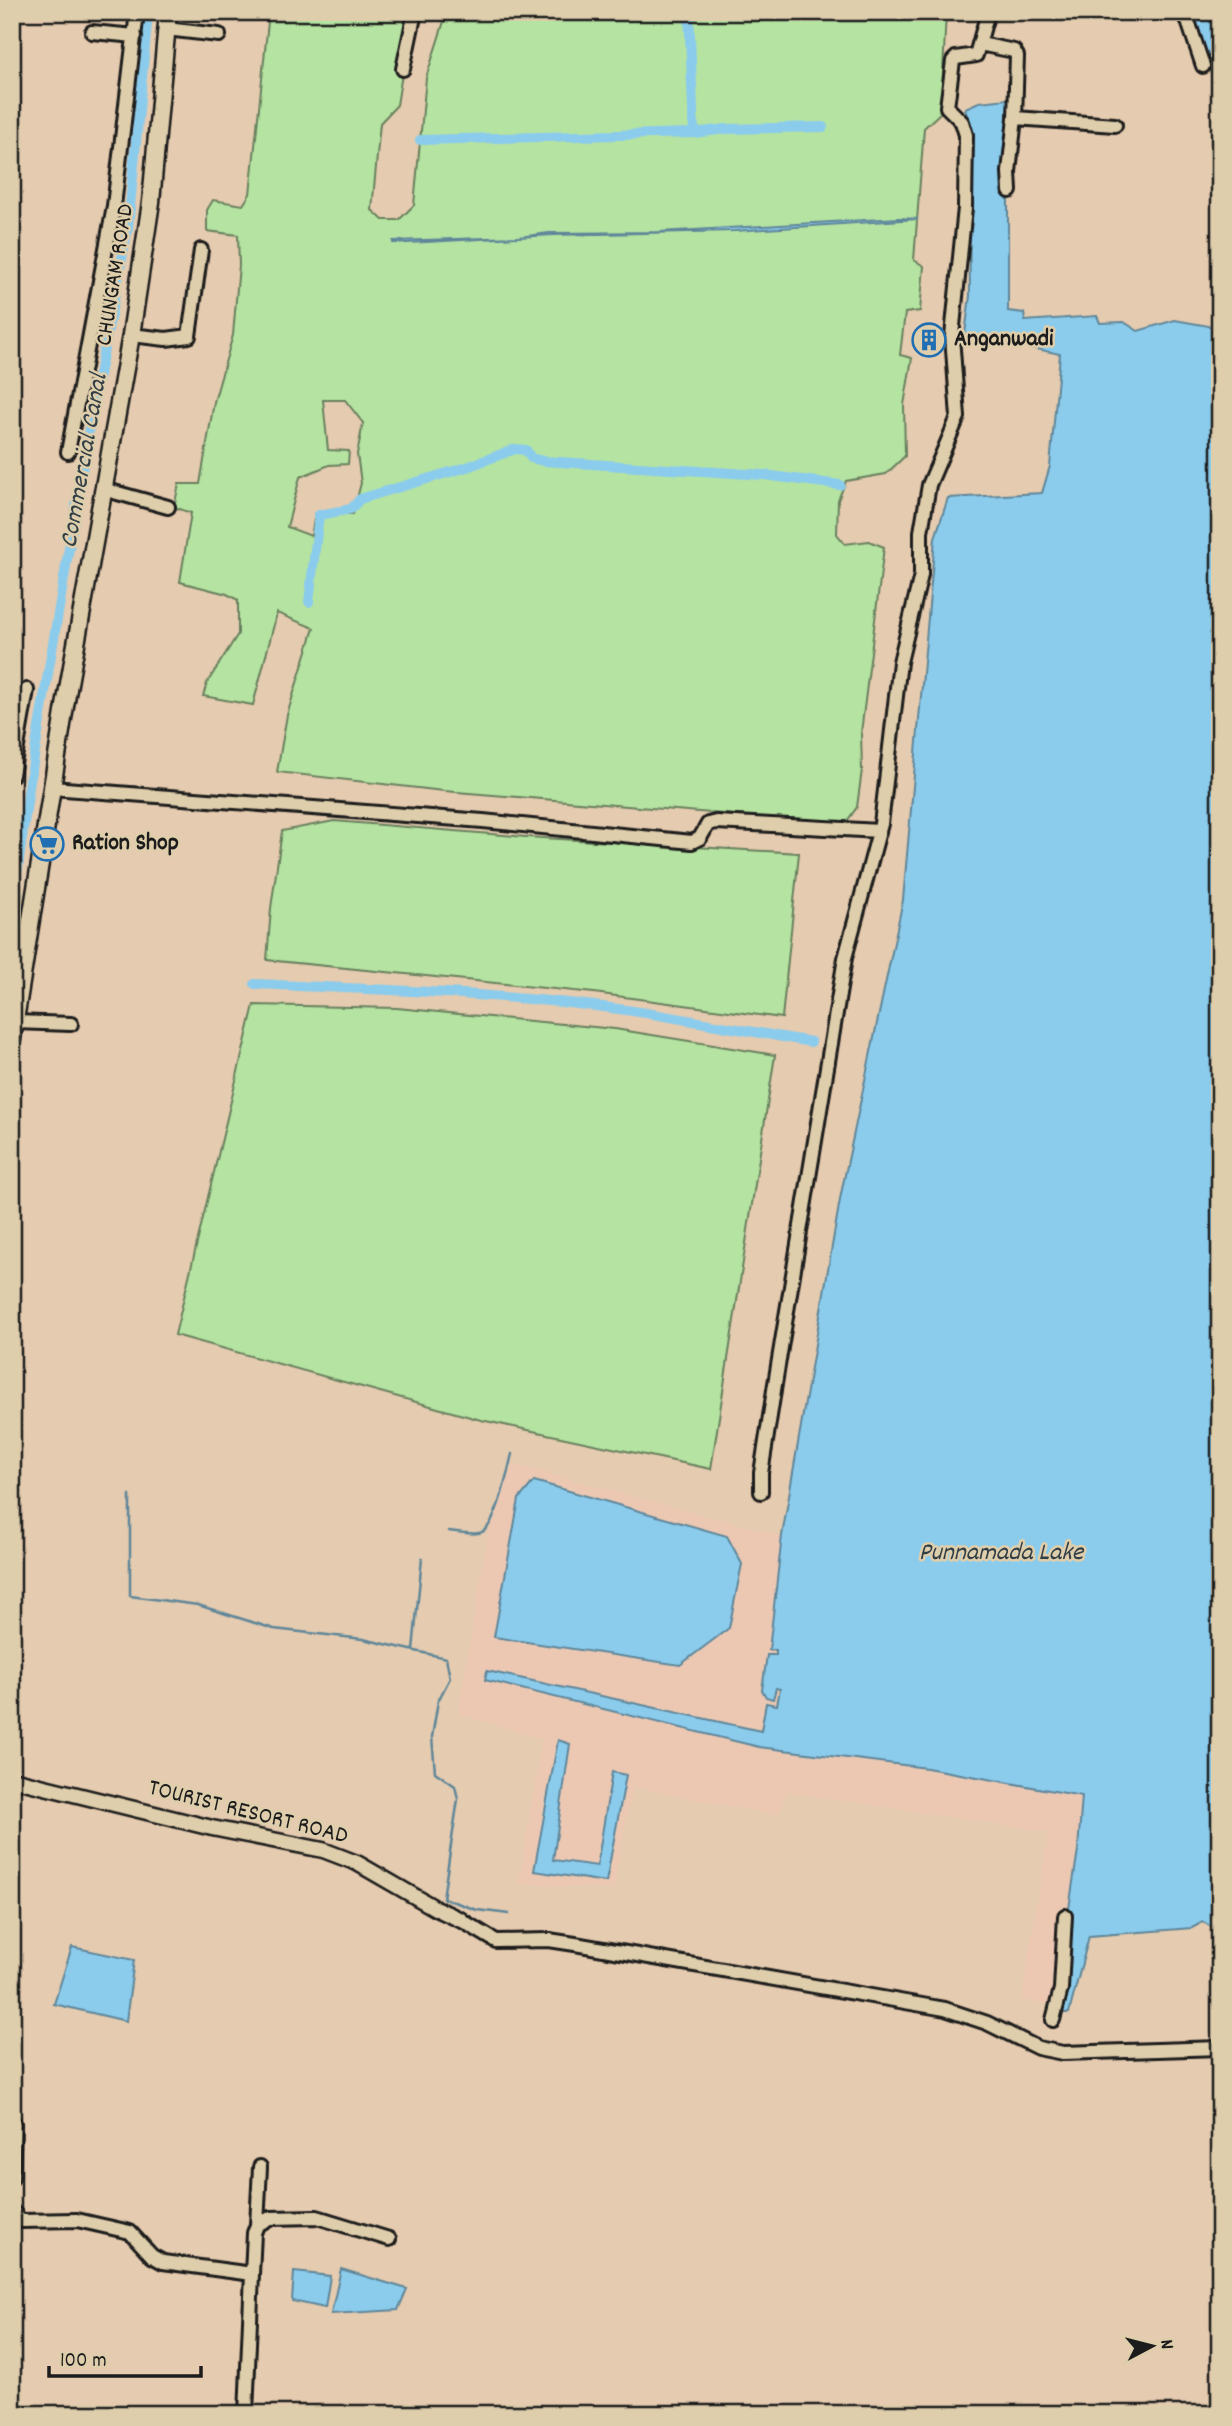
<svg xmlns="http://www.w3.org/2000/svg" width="1232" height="2426" viewBox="0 0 1232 2426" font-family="Dekko,sans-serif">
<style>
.built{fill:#ecc8b3}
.green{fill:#b5e3a1;stroke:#68805e;stroke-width:2;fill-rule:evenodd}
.water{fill:#8bcced;stroke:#5f8699;stroke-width:2}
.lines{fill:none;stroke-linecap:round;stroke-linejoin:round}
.stream{stroke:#5f8699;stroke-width:2.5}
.canal{stroke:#8bcced;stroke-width:10}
.minor-casing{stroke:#1c1c1c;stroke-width:18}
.tertiary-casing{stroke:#1c1c1c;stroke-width:19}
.secondary-casing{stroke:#1c1c1c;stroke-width:21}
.minor{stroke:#dfceab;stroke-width:12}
.tertiary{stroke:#dfceab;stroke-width:14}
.secondary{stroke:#dfceab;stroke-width:16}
.labels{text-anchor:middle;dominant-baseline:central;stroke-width:5;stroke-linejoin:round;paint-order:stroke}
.street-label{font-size:24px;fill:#1c1c1c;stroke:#dfceab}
.poi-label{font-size:24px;font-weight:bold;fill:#1c1c1c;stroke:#dfceab;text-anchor:start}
.water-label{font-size:26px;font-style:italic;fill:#323f46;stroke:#dfceab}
</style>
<rect width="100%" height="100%" fill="#e5cbaf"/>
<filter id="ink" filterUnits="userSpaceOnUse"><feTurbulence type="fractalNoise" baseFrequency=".0143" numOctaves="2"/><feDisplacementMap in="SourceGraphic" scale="14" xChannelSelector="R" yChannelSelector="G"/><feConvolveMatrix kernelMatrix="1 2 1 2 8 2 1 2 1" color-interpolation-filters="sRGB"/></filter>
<g filter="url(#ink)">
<!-- built -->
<path class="built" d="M513,1464L782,1536L769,1649L776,1650V1688L780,1689L777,1705L766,1704L927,1768L1082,1796L1078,1850L1054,2006L1022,1999L1048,1832L787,1792L778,1816L633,1787L613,1890L519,1883L542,1739L458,1714L488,1534Z"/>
<!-- green -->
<path class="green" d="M269,12H412L397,105L380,123L372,210L383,220H399L414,205L426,78L447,12H946L941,112L924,128L914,260L924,266L920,311L905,313L900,355L912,358L904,405L905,456L886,474L846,481L838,500L837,534L845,544L869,541L884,547L861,733L862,770L857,807L845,824L444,791L277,772L287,715L314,628L277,613L253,705L203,696L207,683L238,634V600L227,594L180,582L191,513L174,507L179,484H200L214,402L233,335L239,265L238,235L207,231V210L213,200L243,205L250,194ZM323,400H345L363,423L357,454L361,483L353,514H315L311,536L287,527L300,477L329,465L348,464L349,451L328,450Z
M334,821L526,837L799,853L782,1018L594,993L267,960L271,908L282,831Z
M254,1005L397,1008L615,1029L775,1055L711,1469L481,1420L175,1335Z"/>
<!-- water -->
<path class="water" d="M1189,12H1220V95Z
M1008,99V311L1024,313L1025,321L1097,316L1100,323L1124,322L1138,331L1175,320L1220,328V1932L1203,1922L1192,1928L1089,1936L1069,2013H1061L1054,2006L1078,1850L1082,1796L927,1768L759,1747L485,1680L487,1671L761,1731L766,1703L777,1705L780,1689L776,1688L773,1699L766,1697L762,1690L767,1655H776V1650H769L782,1536L841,1194L903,900L935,538L948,498L1042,493L1050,466L1060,354L965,334L970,296L968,120L965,108L979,102Z
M900,218L918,219L735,231L553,235L407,243H393V241L519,237L549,233L659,232Z
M534,1481L727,1536L742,1564L729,1628L680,1665L494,1637L519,1499Z
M558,1740L570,1744L553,1860L597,1866L612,1772L626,1775L606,1882L534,1871Z
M72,1947L134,1960L126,2021L54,2004Z
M341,2269L407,2289L398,2310L331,2314Z
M294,2272L330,2276L325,2308L292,2301Z"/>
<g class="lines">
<!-- stream -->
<path class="stream" d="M130,1495V1596L198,1605L274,1629L363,1639L446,1658L450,1678L438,1701L432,1737L435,1772L455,1786L458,1799L443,1898L477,1910L509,1914
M449,1531C459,1532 474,1536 482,1532C497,1525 508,1470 512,1454
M413,1650L422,1558"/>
<!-- canal -->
<path class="canal" d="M689,12L694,133L726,129L823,127
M420,140L694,133
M309,602L319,515L351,509L360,499L467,467L515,449L526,450L531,458L543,461L764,475L840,485
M12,910L29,787L93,405L128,228L148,12
M255,984C381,990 508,993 633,1011C693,1020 752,1032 811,1042"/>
<defs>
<path id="minor" d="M1185,12L1203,66
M166,29L219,35
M92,32L135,36
M980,44L1014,51L1017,56L1015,118L1009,172L1010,191
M403,69L415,12
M1015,118L1115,125
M131,335L166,339L189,336L201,250
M68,452L114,206L137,12
M103,489L168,507
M12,775L27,690
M52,788L483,821L692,842L700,838L708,824L716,822L879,831
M15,1022L71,1024
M761,1492V1473L775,1384L845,958L881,824L900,662L921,575V532L929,485L958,417L952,336L965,208L966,135L962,122L947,107L953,61L956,58L976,55L988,12
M461,1920L496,1941L549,1940L575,1944L945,2009L987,2023L1038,2048L1063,2053L1220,2048
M1053,2020L1061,1989L1065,1916
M12,2120L14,2124L12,2178
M12,2211L21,2221L77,2220L130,2232L152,2256L163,2262L252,2274L254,2233L257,2225L270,2218L317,2217L389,2239
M257,2225L260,2167
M246,2414L252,2274"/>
<path id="tertiary" d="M12,1779L212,1828L323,1850L357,1863L435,1908L461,1920"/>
<path id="secondary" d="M12,1039L65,706L131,335L151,202L168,12"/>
</defs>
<!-- minor casing -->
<use href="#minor" class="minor-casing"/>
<!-- tertiary casing -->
<use href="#tertiary" class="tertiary-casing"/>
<!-- secondary casing -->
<use href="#secondary" class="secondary-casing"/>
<!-- minor -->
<use href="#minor" class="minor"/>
<!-- tertiary -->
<use href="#tertiary" class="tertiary"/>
<!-- secondary -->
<use href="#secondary" class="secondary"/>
</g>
</g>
<!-- icons -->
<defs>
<symbol id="building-ring" viewBox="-11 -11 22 22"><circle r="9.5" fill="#dfceab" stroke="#1f6fb2" stroke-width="1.5"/><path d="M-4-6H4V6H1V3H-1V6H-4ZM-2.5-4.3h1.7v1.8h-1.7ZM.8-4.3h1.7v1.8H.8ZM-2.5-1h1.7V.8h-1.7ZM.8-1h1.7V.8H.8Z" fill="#1f6fb2"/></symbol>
<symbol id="supermarket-ring" viewBox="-11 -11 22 22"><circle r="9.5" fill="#dfceab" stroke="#1f6fb2" stroke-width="1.5"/><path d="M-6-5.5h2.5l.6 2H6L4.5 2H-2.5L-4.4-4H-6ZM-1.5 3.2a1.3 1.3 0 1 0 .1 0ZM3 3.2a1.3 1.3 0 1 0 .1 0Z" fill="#1f6fb2"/></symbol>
</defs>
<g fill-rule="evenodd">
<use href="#building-ring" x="910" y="321" width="38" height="38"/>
<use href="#supermarket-ring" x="28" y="825" width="38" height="38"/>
</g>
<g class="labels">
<!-- street labels -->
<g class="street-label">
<text transform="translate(116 275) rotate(-81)">CHUNGAM ROAD</text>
<text transform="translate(248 1813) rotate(14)">TOURIST RESORT ROAD</text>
</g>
<!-- poi labels -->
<g class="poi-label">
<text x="954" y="340">Anganwadi</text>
<text x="72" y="844">Ration Shop</text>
</g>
<!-- water labels -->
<g class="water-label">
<text transform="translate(85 461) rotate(-80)">Commercial Canal</text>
<text x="1001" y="1553">Punnamada Lake</text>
</g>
</g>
<!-- margin -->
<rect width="1232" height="2426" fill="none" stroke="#dfceab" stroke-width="42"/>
<rect x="21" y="21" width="1190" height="2384" fill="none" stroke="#1c1c1c" stroke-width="2.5" filter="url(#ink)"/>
<!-- north arrow -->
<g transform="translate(1152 2346) rotate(83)" stroke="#dfceab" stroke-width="5" paint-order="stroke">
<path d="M0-5L12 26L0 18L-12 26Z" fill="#1c1c1c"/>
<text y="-10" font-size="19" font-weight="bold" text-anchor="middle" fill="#1c1c1c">N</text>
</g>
<!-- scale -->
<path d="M49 2366v10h152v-10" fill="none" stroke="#1c1c1c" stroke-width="3.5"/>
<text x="60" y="2366" font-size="21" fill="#1c1c1c" stroke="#dfceab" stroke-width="5" paint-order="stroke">100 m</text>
</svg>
